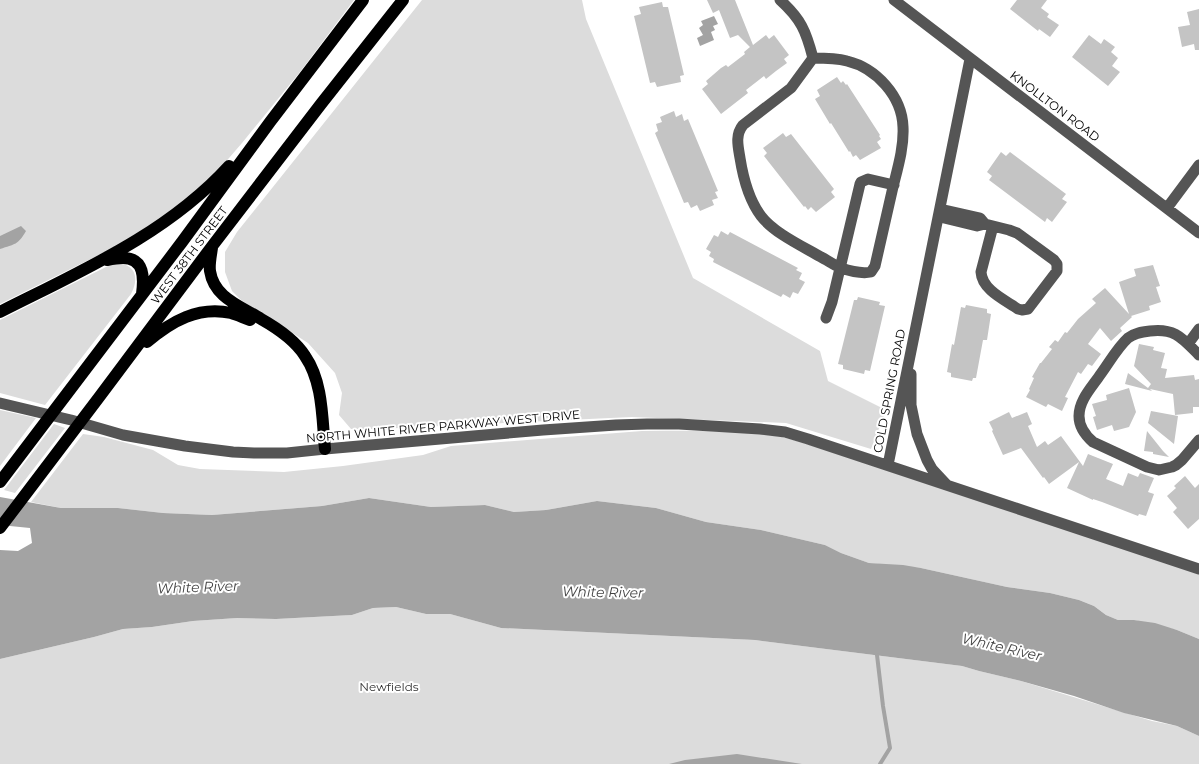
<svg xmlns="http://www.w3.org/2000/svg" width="1199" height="764" viewBox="0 0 1199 764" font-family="Montserrat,sans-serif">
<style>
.green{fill:#dcdcdc}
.water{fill:#a3a3a3}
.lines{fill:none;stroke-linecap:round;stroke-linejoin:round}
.stream{stroke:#a3a3a3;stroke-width:4}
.building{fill:#c4c4c4}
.minor{stroke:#555;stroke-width:11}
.major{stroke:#000;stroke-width:12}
.labels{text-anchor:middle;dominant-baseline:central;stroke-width:4;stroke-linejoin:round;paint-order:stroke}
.street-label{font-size:12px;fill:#000;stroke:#fff}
.park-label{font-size:12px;fill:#333;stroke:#fff}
.water-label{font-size:14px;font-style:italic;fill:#444;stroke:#fff}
</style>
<rect width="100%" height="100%" fill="#fff"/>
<!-- green -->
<path class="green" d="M0,0H354L300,72L242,143L223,165L175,210L137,236L0,304Z
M422,0H582L586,19L693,278L820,351L828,381L886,410L871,449L786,423L632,417L378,429H351L339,415L342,393L335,373L308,343L241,300L232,291L225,272V252L237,232Z
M114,263C135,263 140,277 131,294L45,405L0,393V320Z
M0,410L36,418L0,466Z
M54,424L65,428L15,493L4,490Z
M642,431C688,431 736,429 782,437C795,440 809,445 823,449L1199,574V639L1177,630L1134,620H1118L1106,615L1094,606L1079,600L1050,593L1007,587L921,568L869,563L841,553L825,545L761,530L706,522L656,508L597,501L546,510L514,512L485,505L431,507L369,498L322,506L212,515L163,513L118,508H61L31,502L83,434L104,437L153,450L178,465L200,469L284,472L343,466L423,455L451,446Z
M396,607L426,614H450L501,628L755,640L962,666L979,671L1021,681L1152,721L1177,726L1199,736V764H0V659L94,637L123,629L152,627L193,621L237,618L276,619L352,615L373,608Z"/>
<!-- water -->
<path class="water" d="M714,16L718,24L713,26L715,30L711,32L714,40L700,46L697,38L703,35L699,28L703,25L701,21Z
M21,226L26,231C18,245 15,244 0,249V236Z
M0,497L61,508H118L163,513L212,515L322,506L369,498L431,507L485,505L514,512L546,510L597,501L656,508L706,522L761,530L825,545L841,553L869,563L903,565L921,568L1007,587L1050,593L1079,600L1094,606L1106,615L1118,620H1134L1155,623L1177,630L1199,639V736L1177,726L1124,713L1074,696L1021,681L979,671L962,666L755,640L501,628L450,614H426L396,607L373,608L352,615L276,619L237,618L193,621L152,627L123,629L94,637L0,659V550L18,551L32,543L30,528L0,525Z
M737,754L802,764H669L685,760Z"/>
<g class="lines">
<!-- stream -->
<path class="stream" d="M877,655L883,706L890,748L880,764"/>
</g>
<!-- building -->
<path class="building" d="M707,0H735L753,45L766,35L769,39L774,35L789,55L784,59L787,63L776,71L766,79L764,76L746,90L748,93L721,114L702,89L708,84L706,81L721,68L726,65L728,67L745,54L744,52L750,47L738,35L730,38L719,10L713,13Z
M1017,0H1047L1041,8L1049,14L1047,17L1059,25L1050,37L1039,29L1038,31L1010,9Z
M662,2L663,7H668L684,75L680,76L681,82L657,87L655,82L650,83L634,16L641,14L639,7Z
M1199,9V50H1195L1194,44L1182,47L1178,27L1190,25L1187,12Z
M1089,35L1101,44L1104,39L1115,47L1111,52L1118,58L1112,66L1120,72L1108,86L1072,57Z
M837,77L841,83L843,81L846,85L847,84L880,135L879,136L881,139L877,142L881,148L860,160L856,155L853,157L850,151L849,152L831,123L830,124L815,99L820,96L817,90Z
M674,111L676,117L682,114L684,121L688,119L718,191L715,192L718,198L712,200L714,205L700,211L697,205L691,208L688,202L684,203L655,133L658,131L656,124L662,122L660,117Z
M783,133L786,137L791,134L834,189L831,192L835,197L816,212L811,207L808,210L805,206L804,207L764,156L767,153L763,148Z
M1001,152L1006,156L1010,152L1066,194L1062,199L1067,202L1052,222L1047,218L1045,222L989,180L992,176L987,172Z
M721,231L728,235L730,232L798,268L796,270L802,273L799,279L805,282L798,294L793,292L790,298L783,294L781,297L713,262L714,259L709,256L711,252L706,249L714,235L718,237Z
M1153,265L1160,286L1156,287L1161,302L1149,306L1150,310L1131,316L1132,317L1120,328L1122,331L1111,341L1100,328L1088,344L1101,354L1092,366L1088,364L1081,374L1078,372L1065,397L1068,398L1062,411L1048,404L1046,407L1026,397L1030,390L1029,389L1034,378L1032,377L1040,363H1041L1052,349L1049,347L1055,340L1058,342L1065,332L1067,333L1078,319L1096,303L1092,299L1105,288L1129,314L1119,282L1136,276L1134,269Z
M858,297L880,302L879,305L885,306L870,371L865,370L864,374L843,369V365L838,364L854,300H857Z
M966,305L987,309V313L991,314L987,340H983L976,378H973L972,381L951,377V373L947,372L952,344L954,345L961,307L965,308Z
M1139,344L1154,347L1153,350L1165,353L1161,368L1167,369L1165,378L1194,375L1195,380L1199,379V407H1193V413L1175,415L1173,394L1150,389L1152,391L1125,384L1128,373L1148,388L1151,384L1134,366Z
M1129,388L1136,412L1129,427L1114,431L1112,425L1097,430L1093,417L1096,416L1092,404L1107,400L1106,395Z
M1151,411L1178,416L1174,444L1148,423Z
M1009,412L1012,418L1027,412L1032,424L1028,426L1037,447L1045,441L1048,445L1061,436L1083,466L1088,454L1113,464L1106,479L1123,486L1128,473L1138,477L1140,473L1154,478L1148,492L1154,494L1146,516L1139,514L1138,516L1102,502L1093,499V500L1067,488L1079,462L1049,484L1044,477L1043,478L1021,448L1003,455L992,431L993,430L989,422Z
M1147,431L1163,451L1169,457L1153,454V452L1144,451Z
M1185,476L1195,488L1199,484V519L1188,529L1173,512L1177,508L1167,496L1176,488L1174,486Z"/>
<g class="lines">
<!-- minor -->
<path class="minor" d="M780,0C801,19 806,31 813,58
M894,0L1199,233
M813,58C825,58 836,58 847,61C876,68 902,96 903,127C904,147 898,167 893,187C887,213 881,239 875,266L871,272C862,274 850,271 841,268C834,265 827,260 821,257C802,246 774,233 761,216C749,200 743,177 740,158C738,146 735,135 743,125L791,88Z
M1167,208L1199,165
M940,209L980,218L985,224L993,226
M940,217L977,226L985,224
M993,226L1009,230L1017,233L1054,260L1057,264V271L1028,309L1022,310L1018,309C1005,300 982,290 981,272Z
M826,318L832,302L860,184L861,182L868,179L894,185
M1188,344L1199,329
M1199,355C1182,338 1175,328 1150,331C1142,332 1134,333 1128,338C1117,348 1109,363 1100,375C1092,387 1079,400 1079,416C1079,427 1085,435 1093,442L1147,467L1159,470L1172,467L1176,465L1182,460L1199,440
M911,374V405L917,434L927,460L932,469L946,484
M0,403L71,420L123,435L185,446L233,452L254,453H287L325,449L543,430L616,425L647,424H679L760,429L785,432L808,439L1199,569
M888,465L970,59"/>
<!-- major -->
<path class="major" d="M212,248C211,255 209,264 210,271C214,298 241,306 261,319C277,328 295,340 305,356C323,382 322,418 325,449
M107,260C112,259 118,258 123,258C145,258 144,279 142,294
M0,312C81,271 167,234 229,166
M147,342C172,321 198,306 231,313C238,315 244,318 250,320
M0,482L182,242L270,122L363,0
M0,528L100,396L213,245L321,104L403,0"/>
</g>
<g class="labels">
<!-- street labels -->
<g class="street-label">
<text transform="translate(1055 106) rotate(37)">KNOLLTON ROAD</text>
<text transform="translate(189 255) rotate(-53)">WEST 38TH STREET</text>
<text transform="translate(889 391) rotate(-79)">COLD SPRING ROAD</text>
<text transform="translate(443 426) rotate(-5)">NORTH WHITE RIVER PARKWAY WEST DRIVE</text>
</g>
<!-- park labels -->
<g class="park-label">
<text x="389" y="686">Newfields</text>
</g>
<!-- water labels -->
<g class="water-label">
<text transform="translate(198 587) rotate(-2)">White River</text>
<text transform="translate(603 592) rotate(1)">White River</text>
<text transform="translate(1002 647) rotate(13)">White River</text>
</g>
</g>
</svg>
